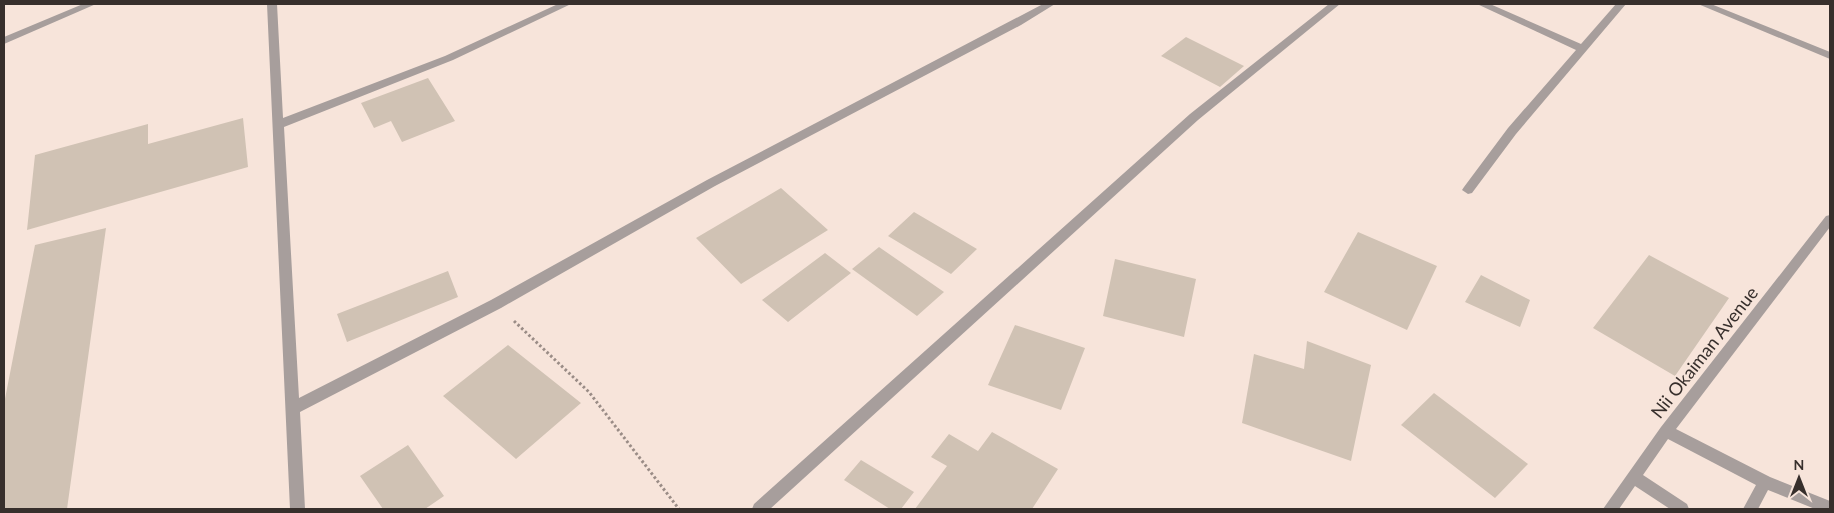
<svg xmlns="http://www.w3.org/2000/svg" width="1834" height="513" viewBox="0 0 1834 513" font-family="Lato,sans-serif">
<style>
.building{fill:#d0c2b4}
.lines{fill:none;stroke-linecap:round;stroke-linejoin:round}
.path{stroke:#9a8c86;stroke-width:3;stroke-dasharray:2.5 2.5;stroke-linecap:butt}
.minor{fill:#a79e9c;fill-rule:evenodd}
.labels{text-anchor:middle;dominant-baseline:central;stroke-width:4;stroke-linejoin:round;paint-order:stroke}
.street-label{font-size:18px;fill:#372f2c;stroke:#f7e4da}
</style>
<rect width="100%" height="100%" fill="#f7e4da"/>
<!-- building -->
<path class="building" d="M1186,37L1244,66L1220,87L1161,56Z
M428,78L455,121L402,142L391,121L374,128L361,103Z
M243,118L248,167L27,230L35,155L148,124V144Z
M781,188L828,230L741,284L696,238Z
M914,212L977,249L951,274L888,236Z
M106,228L67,509H4V404L35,245Z
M1358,232L1437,266L1407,330L1324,292Z
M879,247L944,292L917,316L852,269Z
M825,253L851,273L788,322L762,300Z
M1649,255L1729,298L1675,376L1593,328Z
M1115,259L1196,279L1184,337L1103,316Z
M448,271L458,297L347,342L337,314Z
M1481,275L1530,300L1520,327L1465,302Z
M1015,325L1085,348L1061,410L988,385Z
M1307,341L1371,365L1351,461L1242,423L1254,354L1304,369Z
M508,345L581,403L516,459L443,396Z
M1434,393L1528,464L1495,498L1401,425Z
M992,432L1058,469L1032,509H915L947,466L931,457L949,434L978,451Z
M408,445L444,496L425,509H383L360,476Z
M861,460L914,492L901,509H890L844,480Z"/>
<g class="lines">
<!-- path -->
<path class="path" d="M514,321L589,392L679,509"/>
<!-- minor -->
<path class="minor" d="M83,4H96L4,44V37Z
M267,4H277L283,118L445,56L558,4H571L453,60L284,127L299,398L491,300L707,180L1043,4H1055L1021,25L715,186L501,308L300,412L305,509H290Z
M1329,4H1340L1198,120L770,509H752L754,504L1190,114Z
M1477,4H1490L1581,44L1616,4H1626L1516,134L1472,193L1468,194L1462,190L1464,187L1508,128L1576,50Z
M1698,4H1711L1830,52V59Z
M1830,215V227L1676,429L1770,477L1830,501V509H1815L1768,490L1758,509H1743L1756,485L1668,439L1643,475L1687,504L1689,509H1670L1635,486L1619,509H1603L1661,427L1826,216Z"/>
</g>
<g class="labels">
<!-- street labels -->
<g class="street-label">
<text transform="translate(1704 352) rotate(-52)">Nii Okaiman Avenue</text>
</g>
</g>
<!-- border -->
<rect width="1834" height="513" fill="none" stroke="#372f2c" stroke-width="10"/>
<!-- north arrow -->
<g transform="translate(1799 478)" stroke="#f7e4da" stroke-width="4" paint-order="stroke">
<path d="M0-4L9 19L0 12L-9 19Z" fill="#372f2c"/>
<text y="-8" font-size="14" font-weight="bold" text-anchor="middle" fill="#372f2c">N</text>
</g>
</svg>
